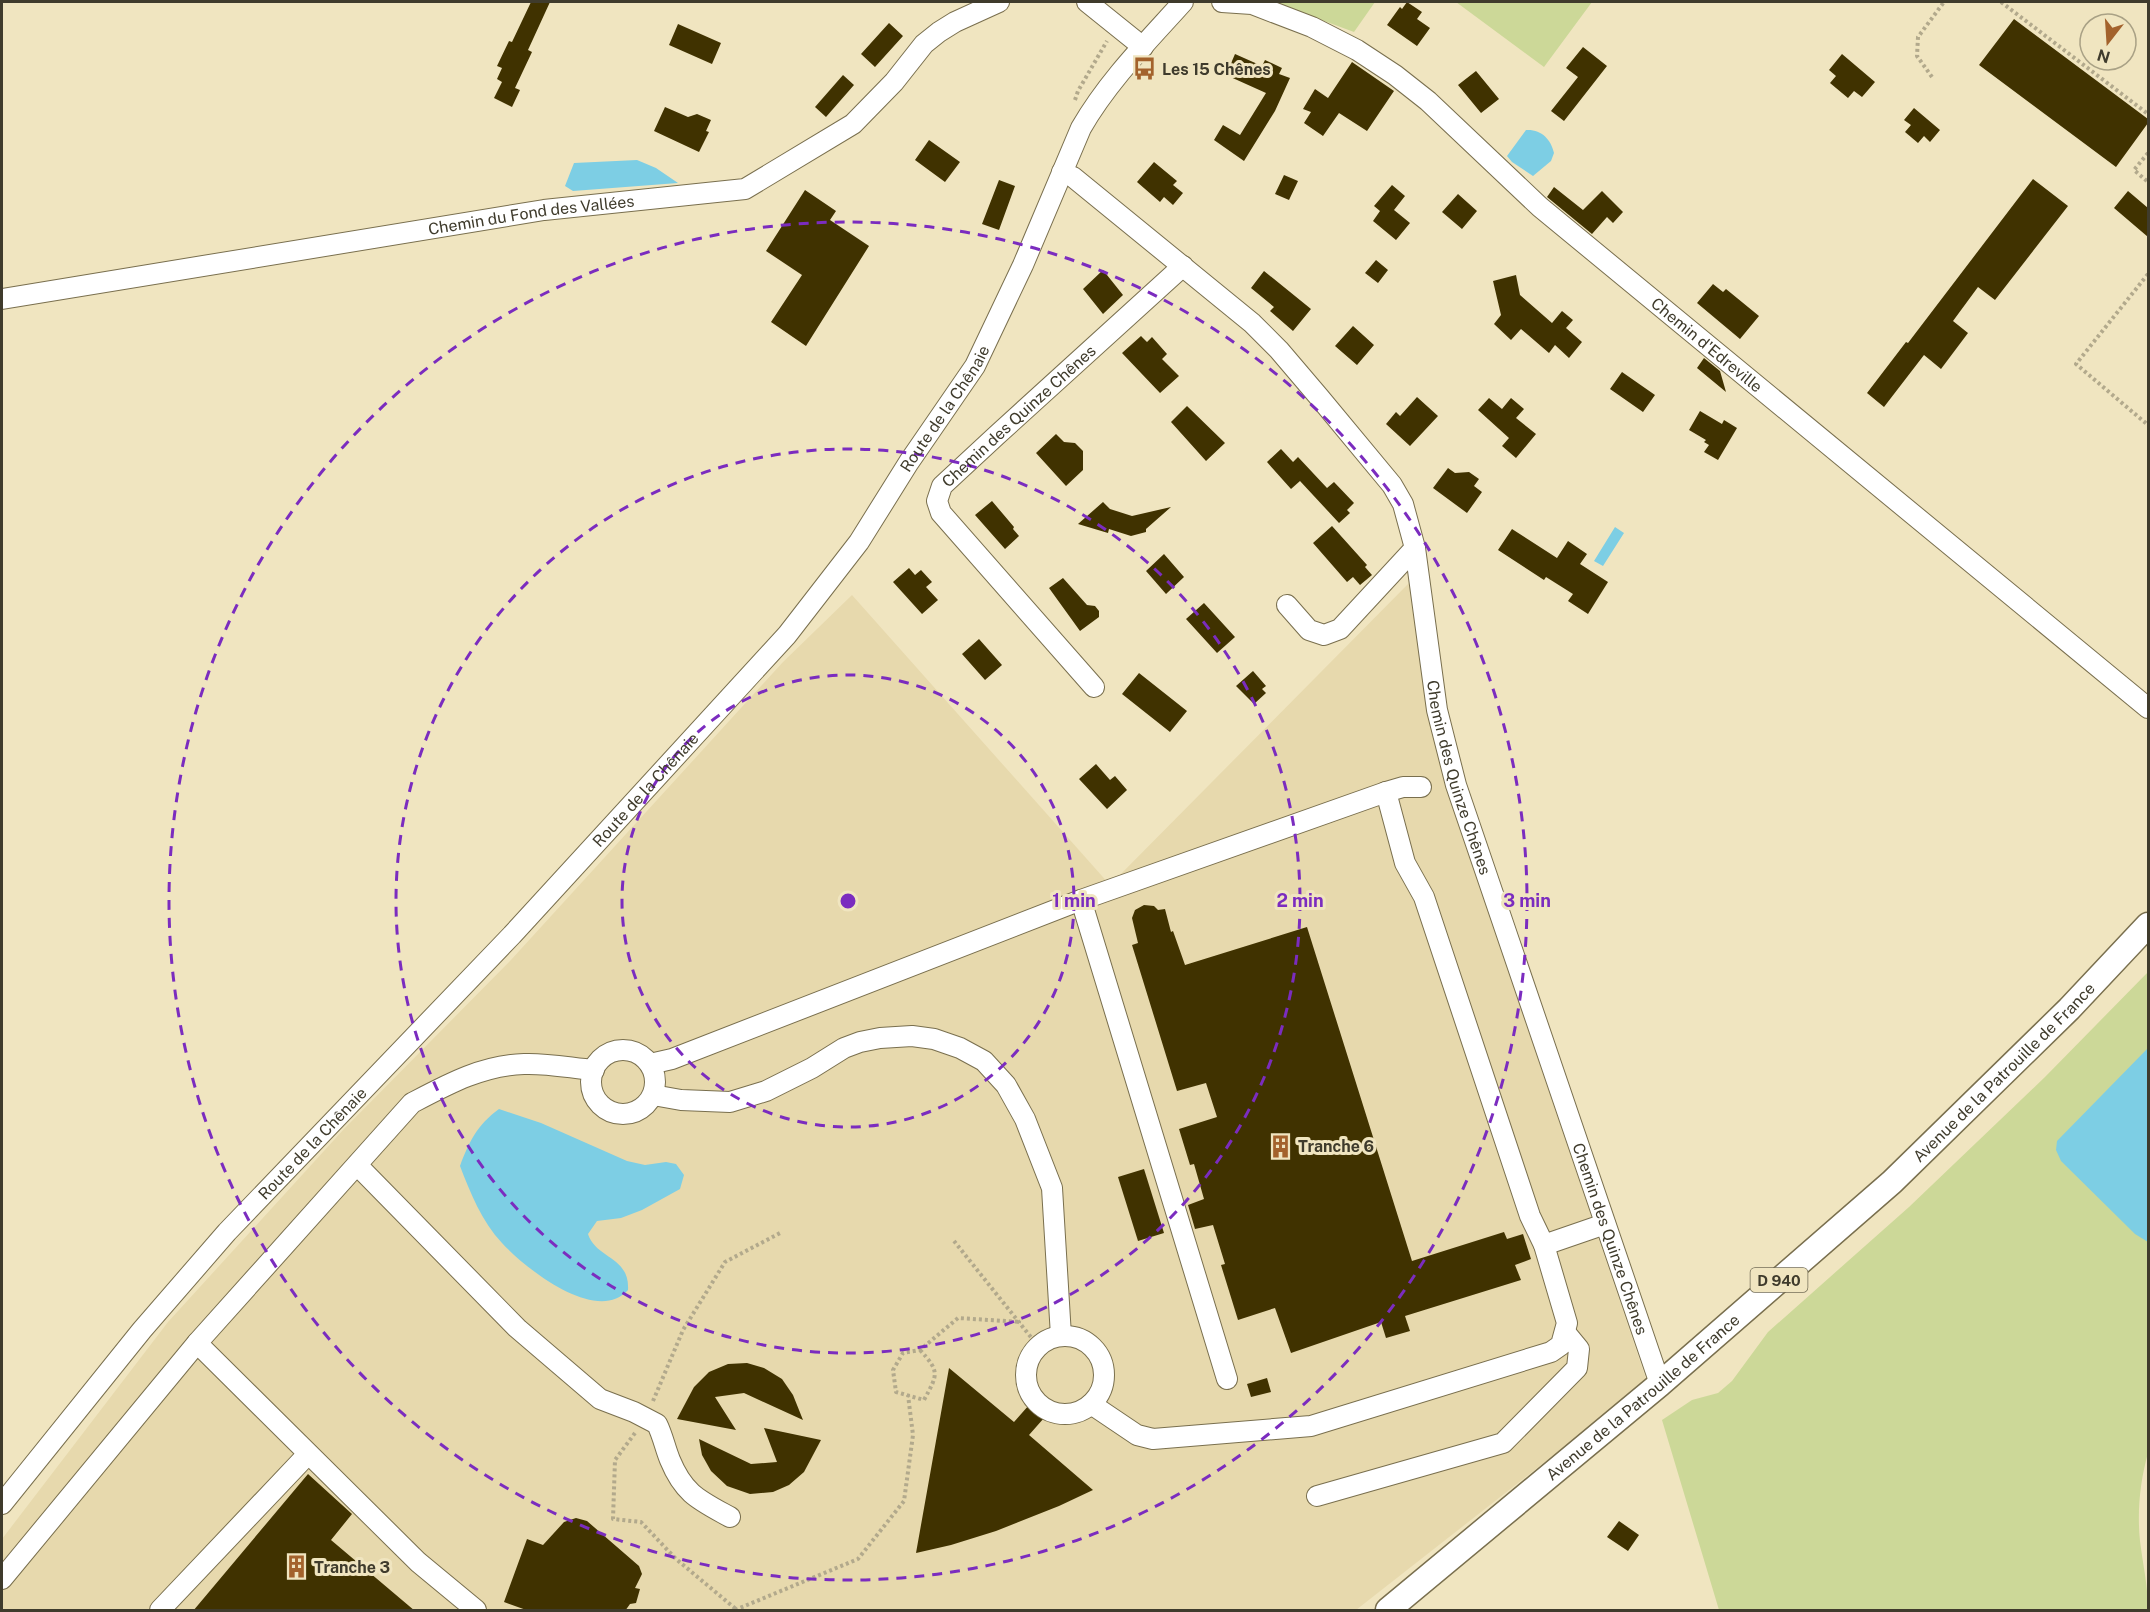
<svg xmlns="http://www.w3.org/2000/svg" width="2150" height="1612" viewBox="0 0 2150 1612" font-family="'Public Sans',sans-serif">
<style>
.built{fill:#e7d9ad}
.green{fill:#ccd898}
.water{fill:#7dcee4}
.building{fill:#403200}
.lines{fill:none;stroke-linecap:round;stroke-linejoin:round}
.minor-casing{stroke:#796f4e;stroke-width:22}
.major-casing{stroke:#796f4e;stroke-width:27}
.path{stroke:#b2a98c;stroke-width:4;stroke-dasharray:3 3;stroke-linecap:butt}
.minor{stroke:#fff;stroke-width:20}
.major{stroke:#fff;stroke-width:24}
.ring{fill:none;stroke:#7b2cbf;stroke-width:3;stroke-dasharray:10 8}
.labels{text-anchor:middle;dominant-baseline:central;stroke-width:6;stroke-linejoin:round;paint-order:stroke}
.shield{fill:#f0e5c0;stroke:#746e58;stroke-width:1.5}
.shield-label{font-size:15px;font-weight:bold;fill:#3f3b2c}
.poi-label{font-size:16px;font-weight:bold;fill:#3f3b2c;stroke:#f0e5c0;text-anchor:start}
.street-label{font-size:16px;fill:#3f3b2c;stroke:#f0e5c0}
.centre{fill:#7b2cbf;stroke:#f0e5c0;stroke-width:3}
.ring-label{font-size:18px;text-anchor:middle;font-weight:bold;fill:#7b2cbf;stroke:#f0e5c0;stroke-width:6;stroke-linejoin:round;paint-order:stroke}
</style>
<rect width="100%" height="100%" fill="#f0e5c0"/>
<!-- built -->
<path class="built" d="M1411,581L1469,854L1647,1382L1356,1610H2V1539L168,1322L344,1129L510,961L783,662L852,595L1110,885Z"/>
<!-- green -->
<path class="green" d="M1273,2H1375L1354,32Z
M1456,2H1592L1544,67Z
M2148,972V1453C2140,1481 2137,1512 2140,1541C2143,1566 2148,1585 2148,1610H1719L1662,1420L1692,1400L1718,1393L1732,1381L1768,1332L1909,1207L2045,1077Z"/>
<!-- water -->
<path class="water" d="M1526,130C1541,129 1551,139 1554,153L1551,161L1533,176L1512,162L1507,156Z
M637,160L656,168L678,183L573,191L565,186L574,163Z
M1615,527L1624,533L1603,566L1594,561Z
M2148,1048V1242L2135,1234L2061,1161L2056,1150L2057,1141Z
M499,1109L541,1123L627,1161L645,1165L666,1162L676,1164L684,1175L680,1189L642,1210L621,1218L597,1221L588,1234C596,1259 630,1256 628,1290C597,1325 526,1269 502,1243C482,1222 470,1192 460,1166C469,1142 477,1125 499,1109Z"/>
<!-- building -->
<path class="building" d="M531,2H550L528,50L532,52L515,88L520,90L512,107L494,98L502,82L497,79L502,68L497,66L509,41L512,42Z
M1407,2L1422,12L1417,19L1430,28L1417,46L1387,25L1400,7L1402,9Z
M2014,19L2148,119V123L2116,167L1979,65Z
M889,23L903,36L875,67L861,54Z
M678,24L721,43L712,64L669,45Z
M1583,47L1607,66L1564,121L1551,111L1578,77L1566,68Z
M1235,54L1262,66L1265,60L1282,68L1279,74L1290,78L1275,111L1244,161L1214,140L1223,125L1240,135L1266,93L1226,75Z
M1842,54L1875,82L1862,97L1854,91L1848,98L1830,83L1836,76L1829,70Z
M1352,62L1394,91L1367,131L1339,113L1323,136L1304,123L1311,112L1303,109L1315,89L1328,98Z
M1476,71L1499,99L1481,113L1458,85Z
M843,75L854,85L826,117L815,107Z
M665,107L688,117L697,114L711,120L706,131L709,132L699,152L654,131Z
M1914,108L1940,130L1930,142L1924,136L1918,143L1905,132L1911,125L1904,120Z
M929,140L960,162L945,182L915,160Z
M1154,162L1177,181L1173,185L1183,193L1173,205L1164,197L1160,202L1137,182Z
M1284,175L1298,181L1289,200L1275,194Z
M2033,179L2068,206L1995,300L1978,287L1953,321L1968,333L1941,369L1924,355L1884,407L1867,393L1906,342L1908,343Z
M999,180L1015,186L999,230L982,224Z
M1392,185L1405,196L1394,210L1410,223L1396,240L1373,221L1380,211L1374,206Z
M1554,187L1583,210L1602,191L1623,212L1613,223L1607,217L1592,234L1547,197Z
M805,190L836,211L830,220L869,246L806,346L771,322L802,275L766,251Z
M2128,191L2148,208V237L2114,208Z
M1458,194L1477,211L1462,229L1442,212Z
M1376,260L1388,270L1378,283L1365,273Z
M1103,270L1123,295L1103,314L1083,289Z
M1264,271L1311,309L1293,331L1270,311L1274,307L1251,288Z
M1516,275L1520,295L1552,323L1562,311L1573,320L1566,328L1582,342L1569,358L1555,345L1549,353L1521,329L1511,340L1494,324L1501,315L1493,281Z
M1713,284L1723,292L1726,289L1759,316L1740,339L1697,303Z
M1353,326L1374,345L1357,365L1335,346Z
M1141,336L1147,342L1152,337L1167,354L1162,359L1179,376L1160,393L1122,353Z
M1704,358L1720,371L1726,392L1697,368Z
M1622,372L1655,395L1643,412L1610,389Z
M1417,397L1438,416L1410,446L1386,424L1396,412L1400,416Z
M1489,398L1502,409L1511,398L1524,409L1516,418L1536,434L1516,458L1502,446L1509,438L1478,410Z
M1187,406L1225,443L1206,461L1171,422Z
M1700,411L1722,424L1724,420L1737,428L1718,460L1704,452L1709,445L1704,442L1706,440L1689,430Z
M1056,434L1064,442L1075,443L1083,451V470L1066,486L1036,453Z
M1281,449L1293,462L1298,457L1327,488L1334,482L1354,503L1347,510L1350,513L1339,523L1300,481L1291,489L1267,462Z
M1448,468L1455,473L1469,472L1479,479L1474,486L1482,492L1467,513L1433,488Z
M992,501L1014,527L1013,529L1019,536L1005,549L975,515Z
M1103,502L1110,509L1132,516L1171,507L1146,529V532L1131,536L1109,529L1108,533L1078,524Z
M1332,526L1367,565L1365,567L1372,575L1360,585L1353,577L1347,582L1313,543Z
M1512,529L1557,558L1568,541L1587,554L1580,564L1608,582L1588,614L1568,601L1573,594L1546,577L1544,580L1498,550Z
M1164,554L1184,577L1166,594L1146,571Z
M909,568L915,575L921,570L932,582L926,587L938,600L922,614L893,582Z
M1063,578L1087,605L1095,606L1099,611V617L1080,631L1049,588Z
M1204,603L1235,637L1217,653L1186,619Z
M979,639L1002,665L985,680L962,654Z
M1253,671L1266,686L1262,689L1266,693L1254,704L1236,686Z
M1139,673L1187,711L1170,732L1122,694Z
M1096,764L1110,780L1115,776L1127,790L1107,809L1079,779Z
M1144,905L1154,906L1158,910L1165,909L1171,932L1173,931L1185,965L1307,927L1412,1261L1504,1232L1507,1239L1523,1234L1531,1259L1515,1265L1521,1280L1405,1316L1410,1331L1386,1338L1381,1322L1291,1353L1275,1308L1238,1320L1221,1265L1225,1264L1213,1225L1195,1229L1188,1205L1204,1199L1194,1164L1190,1165L1179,1129L1217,1117L1206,1083L1177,1091L1132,945L1138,943L1132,918L1135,910Z
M1144,1169L1164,1233L1138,1241L1118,1177Z
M747,1363L764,1368L782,1379L793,1395L803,1420L744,1393L715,1397L736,1430L677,1419L694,1387L709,1372L728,1364Z
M949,1368L1014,1422L1029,1405L1044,1418L1029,1435L1093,1490L1059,1506L996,1531L951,1545L916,1553Z
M1267,1378L1271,1392L1251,1397L1247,1384Z
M764,1428L821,1440L804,1472L789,1485L773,1492L750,1494L727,1486L711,1471L702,1455L699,1439L751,1464L777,1462Z
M308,1474L352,1514L331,1540L415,1611H193Z
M576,1518L587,1521L639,1566L642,1574L635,1588L640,1589L636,1603L630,1604L625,1611H529L504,1602L527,1539L543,1545L564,1522Z
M1619,1521L1639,1535L1628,1551L1607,1537Z"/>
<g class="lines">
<defs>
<g id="minor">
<path d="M1087,2L1143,47"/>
<path id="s1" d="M1222,2L1252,4L1312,27L1357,50L1395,75L1428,101L1540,207L2148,708"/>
<path id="s2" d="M1062,172L1073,177L1252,323L1279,350L1319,397L1392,485L1403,504L1415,548L1437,710L1456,785L1660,1384"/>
<path id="s3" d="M2,299L544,210L745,189L853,124L894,82L924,44L939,32L955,22L999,2"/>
<path d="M1287,605L1309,630L1324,635L1340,629L1415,548"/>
<path id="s4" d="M1094,687L941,513L937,501L942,486L997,435L1183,266"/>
<path d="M1081,900L1227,1379"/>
<circle cx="623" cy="1082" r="32"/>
<path d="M650,1064L672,1059L1081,900L1386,792L1403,787H1421"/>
<path d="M653,1095L681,1100L730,1102L766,1091L812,1068L844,1048L860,1042L880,1038L912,1036L934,1039L960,1048L984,1061L1006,1085L1025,1119L1052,1188L1061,1336"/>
<path d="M358,1166L517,1328L600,1399L634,1412L657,1424C663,1436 665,1448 670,1460C684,1494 699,1500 730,1517"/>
<path d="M1544,1245L1605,1224"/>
<circle cx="1065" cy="1375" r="39"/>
<path d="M197,1343L418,1562L476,1610"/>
<path d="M1091,1404L1137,1435L1153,1439L1311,1426L1551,1352L1561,1345L1567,1323L1544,1245L1530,1216L1424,897L1405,863L1386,792"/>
<path d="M1317,1496L1503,1443L1577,1368L1579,1349L1565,1332"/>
<path id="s5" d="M2,1504L142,1330L227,1232L512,935L787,635L859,542L909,462L975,366L1023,265L1081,128C1108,81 1147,42 1183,2"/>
<path d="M2,1579L197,1343L412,1103C448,1084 483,1065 524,1064C547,1063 571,1068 594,1070"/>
<path d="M160,1610L308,1454"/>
</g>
<g id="major">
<path id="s6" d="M1388,1610L1660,1384L1892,1182L2069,1009L2148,925"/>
</g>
</defs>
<!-- minor casing -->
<use href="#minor" class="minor-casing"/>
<!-- major casing -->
<use href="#major" class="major-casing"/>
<!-- path -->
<path class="path" d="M2001,2L2148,114
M1932,77L1917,56L1918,37L1944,2
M1075,100L1078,91L1107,41
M2148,153L2134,170L2148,182
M2148,274L2076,364L2148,425
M954,1241L1038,1346
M920,1350C940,1372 938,1374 924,1400L896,1392L893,1370L903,1353L920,1350L958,1318L1021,1322
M653,1401L683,1330L725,1262L782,1232
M635,1433L615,1460L613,1519L641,1522L676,1559L737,1610
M735,1610L858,1559L904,1501L913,1435L908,1395"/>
<!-- minor -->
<use href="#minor" class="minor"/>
<!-- major -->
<use href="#major" class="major"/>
</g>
<!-- distance rings -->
<g class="ring">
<circle cx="848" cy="901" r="226"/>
<circle cx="848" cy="901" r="452"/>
<circle cx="848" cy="901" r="679"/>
</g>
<!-- icons -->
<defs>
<symbol id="bus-bare" viewBox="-9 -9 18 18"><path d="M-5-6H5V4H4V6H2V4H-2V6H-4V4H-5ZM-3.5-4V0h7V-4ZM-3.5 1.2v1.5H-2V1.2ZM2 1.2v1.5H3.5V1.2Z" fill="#a3622c" stroke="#f0e5c0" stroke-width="2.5" paint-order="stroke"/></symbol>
<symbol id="building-bare" viewBox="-9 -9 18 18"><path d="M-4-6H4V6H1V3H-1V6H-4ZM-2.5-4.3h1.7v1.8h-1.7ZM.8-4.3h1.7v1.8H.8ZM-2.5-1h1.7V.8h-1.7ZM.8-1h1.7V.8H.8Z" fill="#a3622c" stroke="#f0e5c0" stroke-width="2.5" paint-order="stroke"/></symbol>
</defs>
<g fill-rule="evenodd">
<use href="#bus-bare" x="1128" y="52" width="33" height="33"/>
<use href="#building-bare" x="1264" y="1130" width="33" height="33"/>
<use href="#building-bare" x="280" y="1550" width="33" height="33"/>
</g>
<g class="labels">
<!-- shield labels -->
<rect class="shield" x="1750.5" y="1268" width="57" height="24" rx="4.5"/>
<g class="shield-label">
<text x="1779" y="1280">D 940</text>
</g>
<!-- poi labels -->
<g class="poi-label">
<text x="1162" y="69">Les 15 Chênes</text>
<text x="1298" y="1146">Tranche 6</text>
<text x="314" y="1567">Tranche 3</text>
</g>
<!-- street labels -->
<g class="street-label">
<text stroke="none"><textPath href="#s3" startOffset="536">Chemin du Fond des Vallées</textPath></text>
<text stroke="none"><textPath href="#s1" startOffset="603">Chemin d'Edreville</textPath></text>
<text stroke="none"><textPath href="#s5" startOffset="1448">Route de la Chênaie</textPath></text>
<text stroke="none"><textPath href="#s4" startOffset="364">Chemin des Quinze Chênes</textPath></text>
<text stroke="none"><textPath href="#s2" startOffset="759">Chemin des Quinze Chênes</textPath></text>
<text stroke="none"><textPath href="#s5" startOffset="962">Route de la Chênaie</textPath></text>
<text stroke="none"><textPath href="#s6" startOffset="818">Avenue de la Patrouille de France</textPath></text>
<text stroke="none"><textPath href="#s5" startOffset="476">Route de la Chênaie</textPath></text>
<text stroke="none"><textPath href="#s2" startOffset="1245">Chemin des Quinze Chênes</textPath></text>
<text stroke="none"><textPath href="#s6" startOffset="332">Avenue de la Patrouille de France</textPath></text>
</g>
</g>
<circle cx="848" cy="901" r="9" class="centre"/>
<g class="ring-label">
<text x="1074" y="907">1 min</text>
<text x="1300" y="907">2 min</text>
<text x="1527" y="907">3 min</text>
</g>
<!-- border -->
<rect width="2150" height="1612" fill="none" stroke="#3f3b2c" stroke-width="6"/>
<!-- north arrow -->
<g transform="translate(2108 42) rotate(197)"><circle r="28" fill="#f0e5c0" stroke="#a9a185" stroke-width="1.5"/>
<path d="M0-4.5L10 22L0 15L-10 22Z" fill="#a3622c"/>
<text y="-9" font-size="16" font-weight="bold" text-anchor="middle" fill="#3f3b2c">N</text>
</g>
</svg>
